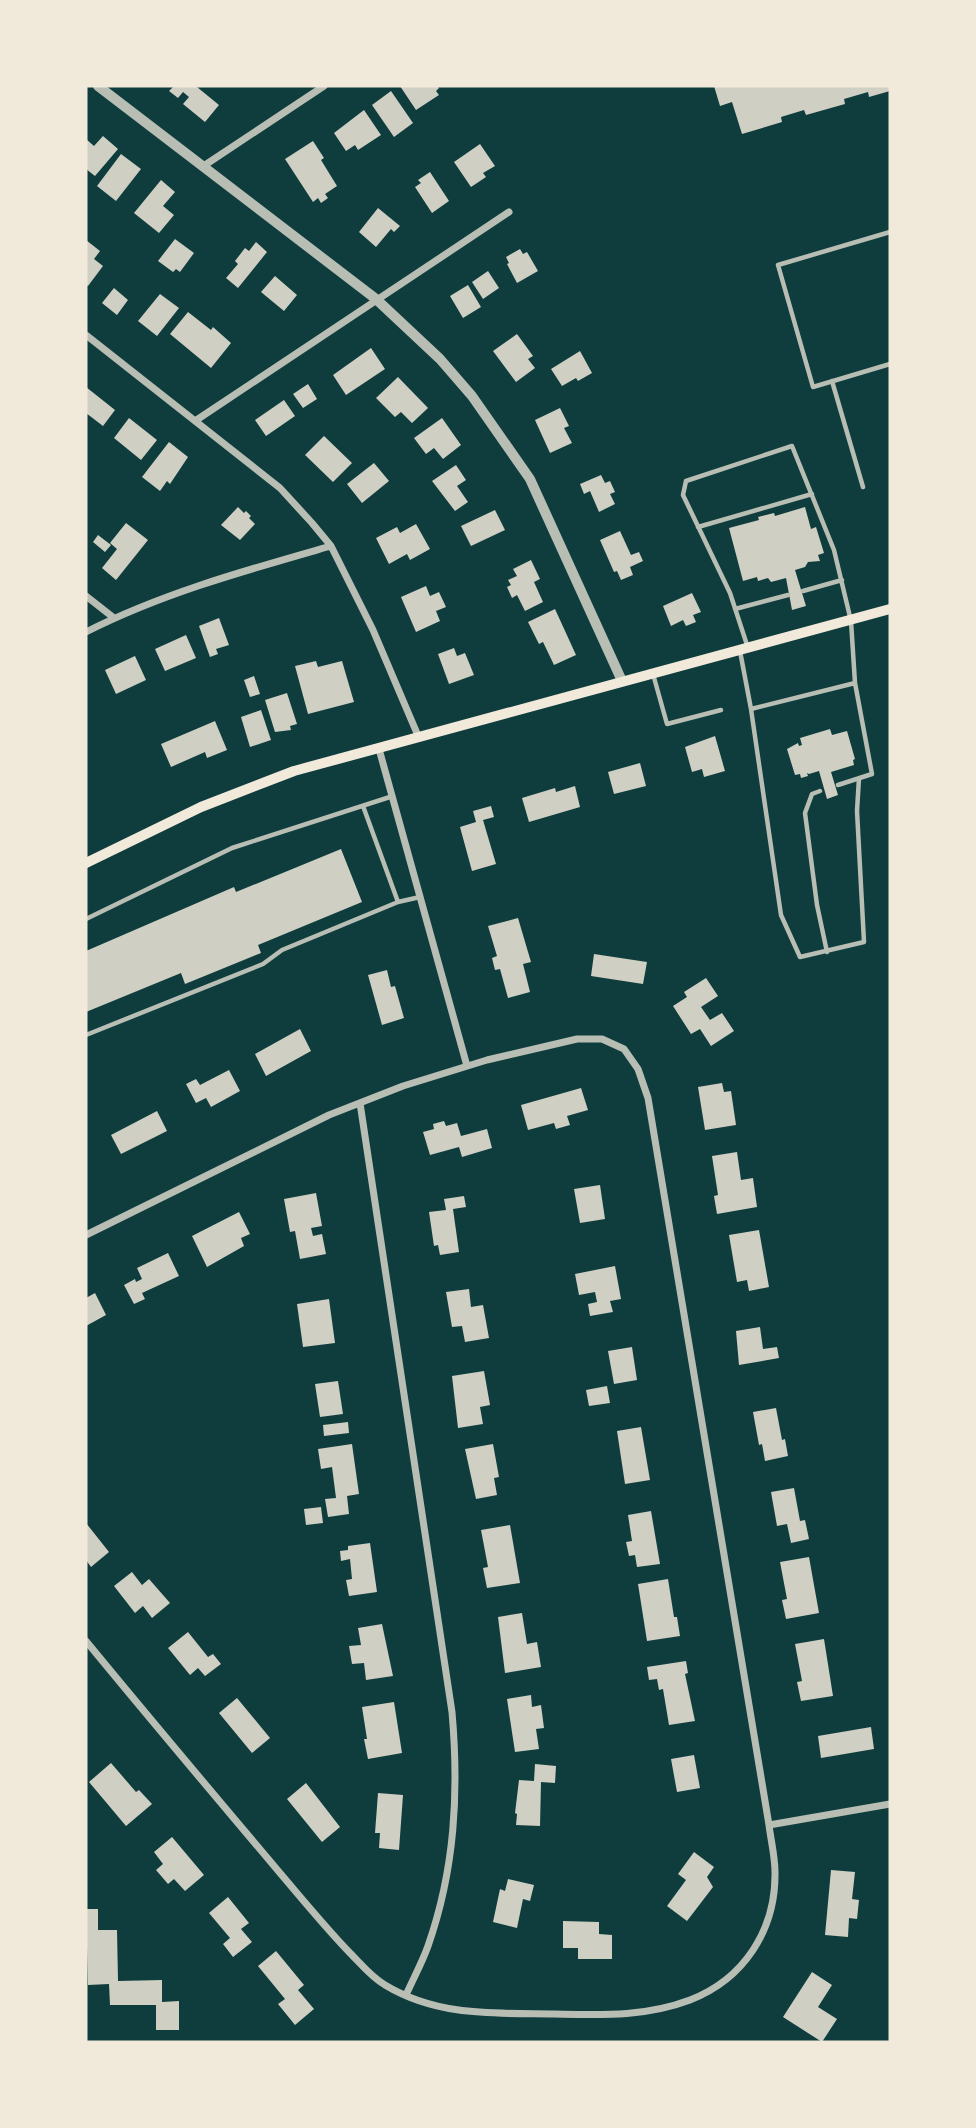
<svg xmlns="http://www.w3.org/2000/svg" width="976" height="2128" viewBox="0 0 976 2128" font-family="'Nunito Sans',sans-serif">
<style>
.building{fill:#cfcfc3}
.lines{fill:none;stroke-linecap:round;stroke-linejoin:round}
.service{stroke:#b8beb3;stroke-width:4.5}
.minor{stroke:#b8beb3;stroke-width:7}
.tertiary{stroke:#b8beb3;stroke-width:10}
.secondary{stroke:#f1e9da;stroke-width:10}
</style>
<rect width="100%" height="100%" fill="#0f3d3e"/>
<!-- building -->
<path class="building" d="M174,86L197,87L219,105L205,122L183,104L189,97L183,92L178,98L169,91Z
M400,86H437L439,88L436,91L439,95L416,110Z
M714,86H890V91L869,97L868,92L844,99L845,104L806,115L804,110L781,117L782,122L742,134L732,102L720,106Z
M391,91L413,123L394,137L372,105Z
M364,110L381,135L358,150L355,145L346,151L334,133Z
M103,136L118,149L95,176L86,169V139L94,146Z
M313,141L324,158L321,160L337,186L325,194L328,198L321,203L318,198L313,202L285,159Z
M480,144L495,166L483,173L486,177L471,187L454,162Z
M121,154L141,169L116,201L97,186Z
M430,172L449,201L432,213L415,187L421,183L418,180Z
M161,180L175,192L163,206L174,215L159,233L134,213Z
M378,208L400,226L394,232L391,229L376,247L359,232Z
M175,239L194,253L180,272L176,269L173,272L158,261Z
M86,240L100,251L94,259L103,266L88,286L86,285Z
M256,242L267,252L238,288L226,278L238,264L235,261L245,248L249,251Z
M520,249L523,254L527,252L538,271L517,283L507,264L509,263L506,257Z
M488,271L499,288L483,299L472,282Z
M275,276L297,295L284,311L261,292Z
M468,285L481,307L463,318L450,296Z
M114,288L128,300L117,315L102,303Z
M160,294L179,308L157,336L138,321Z
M188,312L211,330L213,327L231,343L211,368L170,334Z
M517,334L533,356L528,359L535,368L516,382L493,351Z
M371,348L385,369L346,395L333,375Z
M580,351L592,373L578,381L576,378L562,386L551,369Z
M398,377L428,408L412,423L401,412L395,417L376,398Z
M308,384L317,399L303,408L293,394Z
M86,387L115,410L103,426L86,413Z
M284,400L295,416L266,436L255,420Z
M560,408L569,426L564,428L572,443L550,453L535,420Z
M129,418L157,440L141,460L114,438Z
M442,418L461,445L443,459L434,448L426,454L414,438Z
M324,436L352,463L333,482L305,455Z
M169,442L188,457L170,484L167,481L160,491L142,477Z
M374,463L389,481L362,503L347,484Z
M456,465L466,480L457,486L468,502L455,511L432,481Z
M601,475L605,483L610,481L615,492L610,494L615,504L599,512L590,491L584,494L580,484Z
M238,507L244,513L246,511L251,516L249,518L255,524L240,540L221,525Z
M805,507L811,529L816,527L824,553L818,555L820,561L808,562L805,567L795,570L806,606L792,610L786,578L771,582L768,578L758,581L757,577L743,581L729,528L759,520L758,517L774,513L775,516Z
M495,510L505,530L471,546L461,526Z
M126,523L148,540L116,580L102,568L117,549L110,543Z
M416,524L430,549L410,560L407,554L389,564L376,538L397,527L400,533Z
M620,531L631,555L639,552L643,561L630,567L633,575L621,580L617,571L614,572L600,540Z
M98,535L111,545L105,552L93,542Z
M531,560L540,579L534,582L543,602L525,611L517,595L512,598L507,587L511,585L508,580L517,576L513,569Z
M426,586L430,596L439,592L446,607L436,611L440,621L416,632L401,597Z
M692,593L701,612L693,615L696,622L686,626L683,620L671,626L663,606Z
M555,609L576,655L554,665L543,642L539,644L528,622Z
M219,618L229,645L216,649L218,654L210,657L199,626Z
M186,635L196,658L165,671L155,649Z
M454,648L457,656L465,653L474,675L449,684L438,654Z
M135,656L146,680L116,694L105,670Z
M316,661L318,667L342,661L354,702L308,714L295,666Z
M254,676L260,694L250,697L244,680Z
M287,693L297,724L290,726L291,730L275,732L265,700Z
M261,710L271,740L250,747L241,717Z
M215,721L227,750L207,758L205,752L171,767L161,744Z
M830,729L832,735L847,731L855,759L853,760L854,765L831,772L838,795L827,799L819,771L809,774L807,773L808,776L801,778L800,774L795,775L787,749L798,743L799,746L802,745L800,738Z
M715,736L725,771L704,777L702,769L692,772L685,747Z
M640,763L646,786L614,794L608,772Z
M575,786L580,807L529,822L522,798L555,788L556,792Z
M491,806L494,817L483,820L496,864L472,871L460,827L476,822L473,811Z
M341,849L362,902L258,945L261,953L185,984L181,973L86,1012V951L234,887L236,892Z
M518,918L531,962L523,964L530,992L508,998L500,969L495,970L492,958L497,956L488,926Z
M594,954L647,962L643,984L591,976Z
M387,970L391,987L395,986L404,1018L382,1025L368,975Z
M706,978L718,996L701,1007L710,1020L722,1013L734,1031L711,1046L700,1029L691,1034L673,1006L687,997L684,992Z
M300,1029L311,1051L266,1076L255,1054Z
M229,1070L240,1091L211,1107L206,1098L196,1103L186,1084L196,1079L200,1085Z
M722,1083L724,1092L731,1091L736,1125L705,1130L698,1087Z
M581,1088L588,1110L567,1116L570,1125L556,1129L554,1123L528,1130L521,1105Z
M157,1111L167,1131L121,1154L111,1135Z
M444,1121L446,1126L457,1123L461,1136L487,1129L492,1148L462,1157L459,1147L430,1155L423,1132L434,1129L433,1124Z
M737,1152L741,1180L753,1178L757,1207L717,1214L714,1196L718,1195L712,1156Z
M600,1185L605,1219L580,1223L574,1189Z
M316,1193L322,1226L311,1228L313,1236L322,1234L326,1254L300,1259L295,1231L290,1232L284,1199Z
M464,1196L466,1207L453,1209L459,1252L440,1255L438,1245L434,1246L429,1212L446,1210L444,1199Z
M239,1212L250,1234L241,1238L244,1246L207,1267L192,1236Z
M759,1230L769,1287L749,1291L747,1280L737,1282L729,1235Z
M168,1253L179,1276L142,1293L145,1299L134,1304L124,1285L135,1279L136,1282L142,1279L137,1268Z
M615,1266L621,1299L610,1301L613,1312L590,1316L588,1304L597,1302L595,1292L579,1295L575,1274Z
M469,1289L471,1307L483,1305L489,1338L465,1342L462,1326L452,1327L446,1292Z
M95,1293L106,1315L86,1326V1298Z
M329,1299L335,1343L303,1347L297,1304Z
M760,1327L763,1349L777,1347L779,1358L739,1365L736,1331Z
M632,1347L637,1380L614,1384L608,1351Z
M484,1371L490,1405L480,1407L483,1424L458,1428L452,1376Z
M338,1381L343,1414L320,1417L315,1384Z
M607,1386L610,1403L589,1406L586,1390Z
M776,1408L782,1440L785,1439L788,1456L765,1461L762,1444L759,1445L753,1412Z
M348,1422L349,1433L324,1436L323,1425Z
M641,1427L650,1480L625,1484L617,1431Z
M352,1444L359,1494L347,1496L349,1514L328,1517L325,1499L336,1498L332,1467L321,1469L318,1449Z
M493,1444L499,1477L494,1478L497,1495L476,1499L465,1449Z
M794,1488L800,1521L805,1520L809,1539L791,1543L787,1524L777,1526L771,1492Z
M321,1507L323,1523L306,1525L304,1509Z
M651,1511L660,1564L637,1567L635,1555L629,1556L626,1542L632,1541L628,1515Z
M86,1523L109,1552L91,1567L86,1560Z
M510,1525L520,1583L487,1588L483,1568L488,1567L481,1530Z
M370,1543L377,1592L349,1596L346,1580L352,1579L350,1559L341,1561L340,1551L348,1550V1546Z
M809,1557L819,1613L786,1619L782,1600L787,1599L780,1562Z
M132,1572L142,1585L149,1579L170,1603L152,1618L143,1606L135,1613L114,1586Z
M668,1579L674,1617H677L680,1636L647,1641L638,1584Z
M522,1613L527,1644L537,1642L541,1667L505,1673L498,1617Z
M382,1624L393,1676L366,1680L364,1663L352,1664L349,1646L361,1645L358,1628Z
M188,1632L208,1657L213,1654L221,1664L205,1676L198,1668L190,1675L168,1648Z
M824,1639L833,1696L801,1701L797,1682L802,1681L795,1644Z
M686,1661L688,1673L685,1674L695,1721L669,1725L663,1689L659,1690L657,1679L649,1680L647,1667Z
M531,1695L532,1707L541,1705L544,1728L536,1729L539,1749L515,1752L507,1699Z
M237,1698L270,1738L252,1753L219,1713Z
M394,1702L402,1753L368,1759L364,1739H367L362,1707Z
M871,1727L874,1749L821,1758L818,1736Z
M694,1755L700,1788L677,1792L671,1759Z
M111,1763L136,1792L139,1790L152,1804L126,1826L89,1782Z
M535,1764L556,1766L555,1783L541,1782L540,1826L516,1825L517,1814L515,1813L519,1780L534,1781Z
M306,1783L340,1827L322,1842L287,1799Z
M378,1793L403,1795L399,1850L379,1848L380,1833H375Z
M172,1837L204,1875L185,1891L174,1879L168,1884L156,1870L163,1864L154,1852Z
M694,1852L714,1867L707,1877L713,1887L687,1921L667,1906L686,1880L678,1874Z
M831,1870L855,1872L852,1899L859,1900L857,1919L849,1918L848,1937L825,1935Z
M508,1879L534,1885L530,1901L523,1899L517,1928L493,1922L500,1889L505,1891Z
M228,1897L249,1923L241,1929L252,1942L233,1957L223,1944L230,1938L209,1913Z
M86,1909H98V1930H117L118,1981L162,1980V2002L179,2001V2030H156V2005H110L109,1984L88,1985Z
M563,1921L599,1922V1934L612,1935V1959H578V1948H563Z
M276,1951L304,1985L298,1990L314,2009L295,2025L278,2004L285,1999L258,1966Z
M812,1972L832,1985L818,2007L837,2019L822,2042L783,2017Z"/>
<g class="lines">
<!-- service -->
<path class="service" d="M890,232L778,265L813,387L890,364
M832,381L863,487
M698,527L812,494
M803,591L842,580
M735,609L788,595
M740,651L751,709L855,683L851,621L834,550L792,446L686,481L683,495L730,593L748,648
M653,674L667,724L721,710
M751,709L781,915L800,957L864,942L857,811L859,778
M838,785L872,774L855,683
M820,791L812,794L805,813L817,905L827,952
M363,806L398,902L420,897
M86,919L232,848L393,796
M86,1035L263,964L282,950L398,902"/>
<!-- minor -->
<path class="minor" d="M202,167L324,86
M86,335L280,488L312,523L331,546L373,630L419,738
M195,421L509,212
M86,596L114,618
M86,632C163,593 247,570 331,546
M379,749L467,1066
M360,1103L452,1712C459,1792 455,1869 428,1946C422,1963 413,1979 406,1995
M86,1235L329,1115L403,1086L487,1060L577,1039H602L624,1049L638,1069L648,1098L769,1825C771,1841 775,1857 775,1872C776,1930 744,1979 690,2000C645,2017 602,2015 555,2014C495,2013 438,2017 385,1985C371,1977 361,1964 350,1953C325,1927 303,1900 280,1873C215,1796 150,1719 86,1641
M769,1825L890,1804"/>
<!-- tertiary -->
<path class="tertiary" d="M98,86L376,299L440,359L472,396L530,479L622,681"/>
<!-- secondary -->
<path class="secondary" d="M86,863L201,807L294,771L890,609"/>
</g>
<!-- border -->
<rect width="976" height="2128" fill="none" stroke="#f1e9da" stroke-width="175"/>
</svg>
